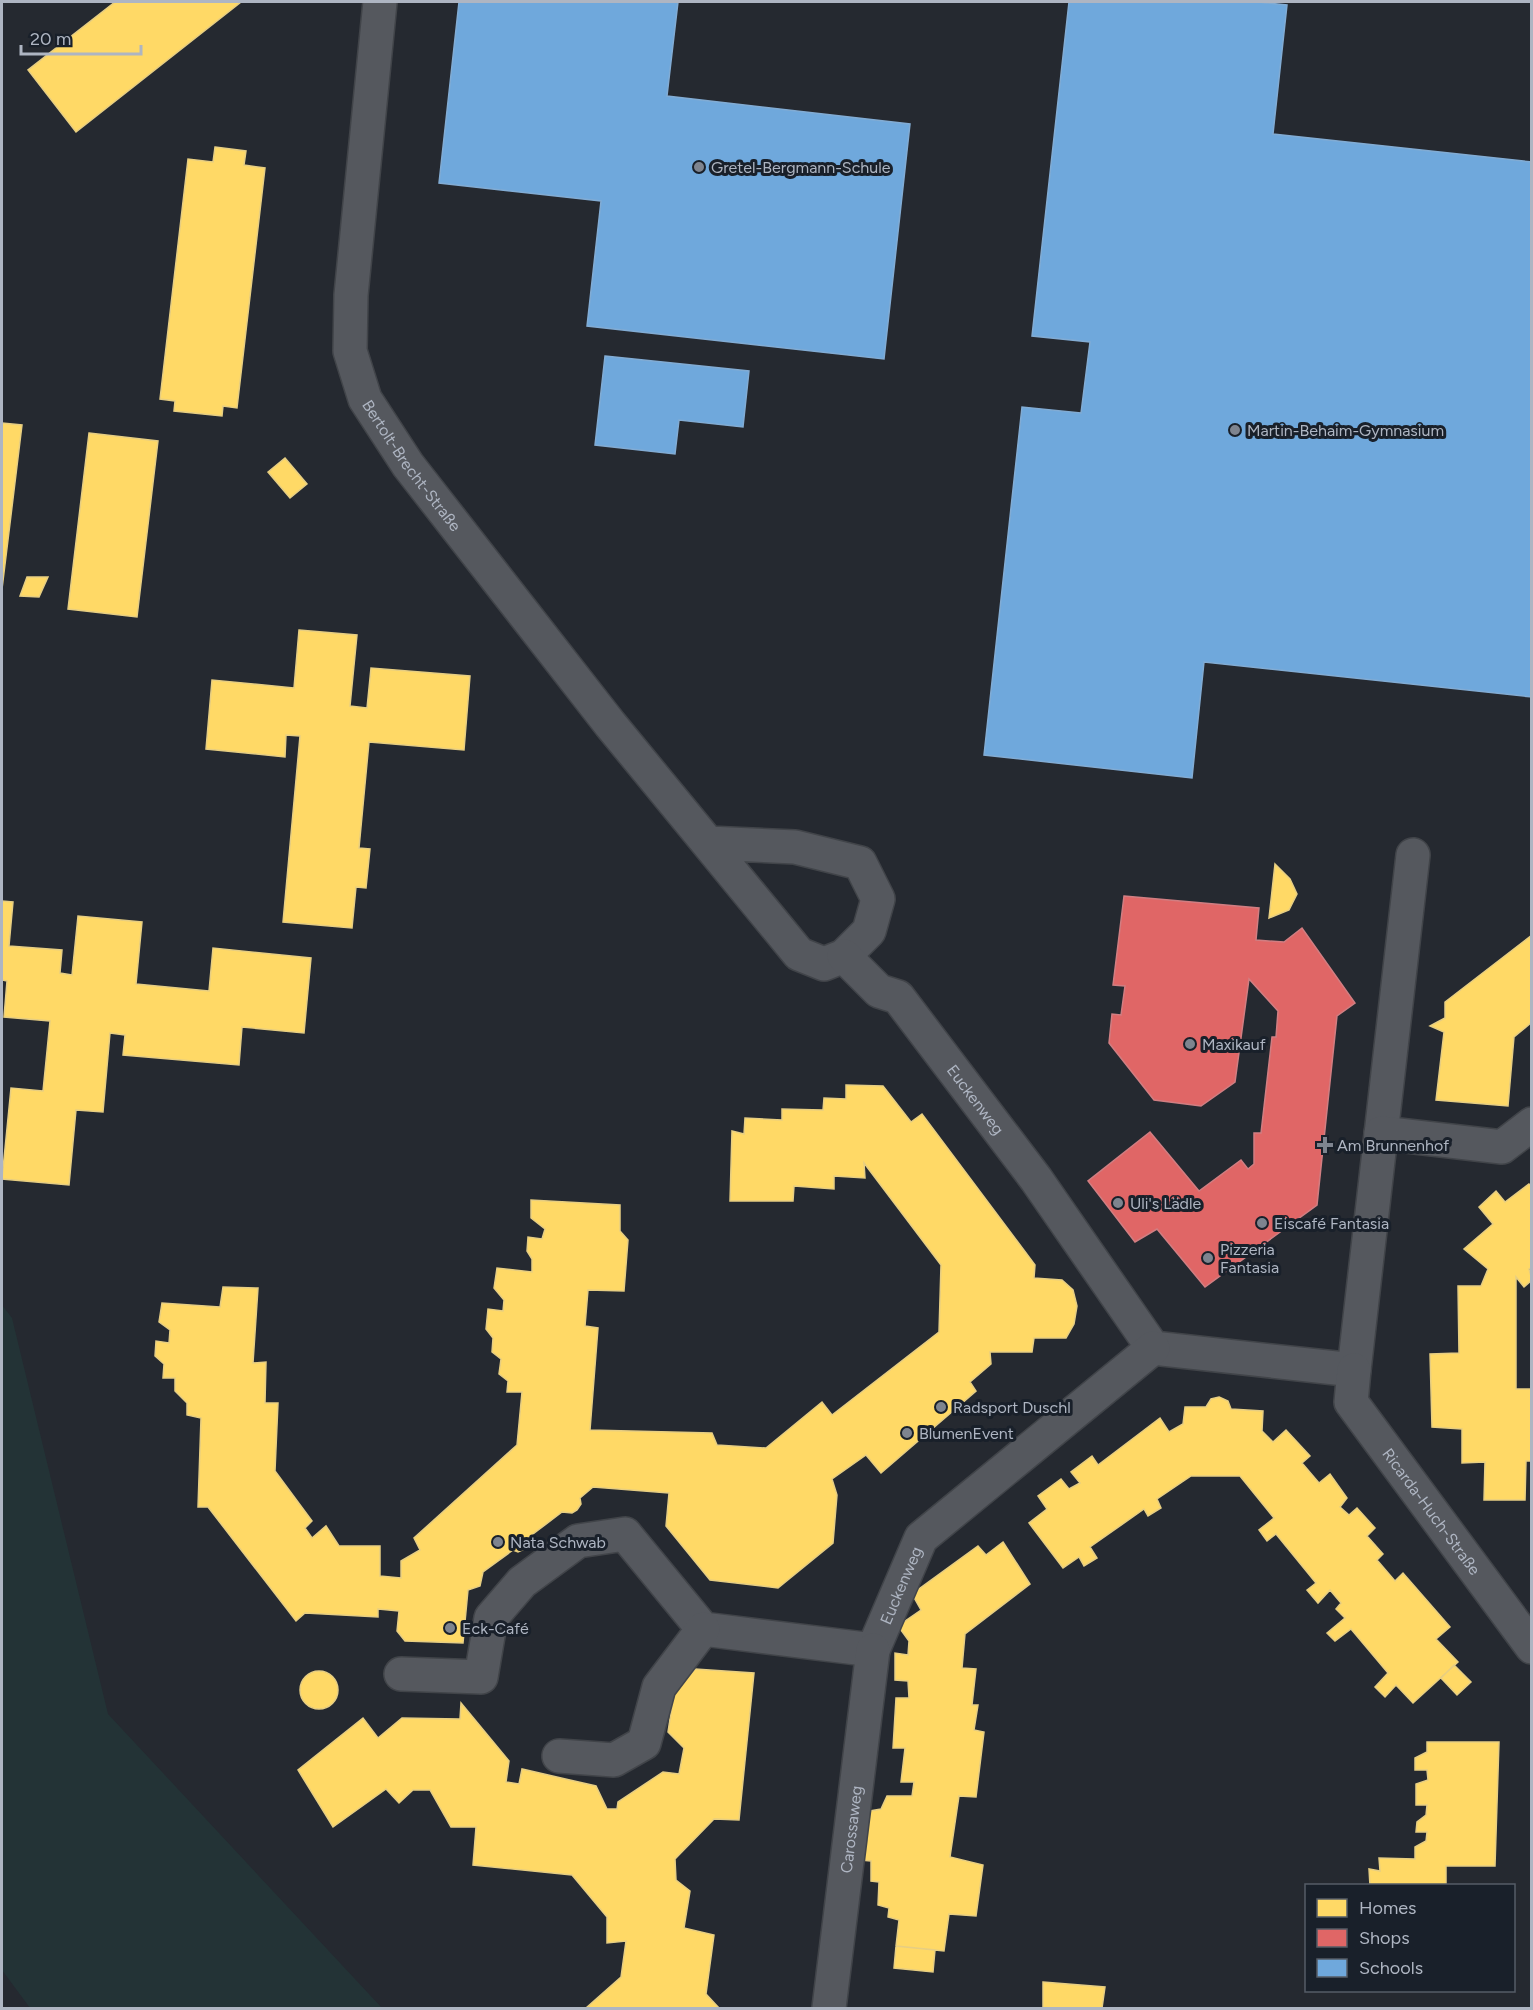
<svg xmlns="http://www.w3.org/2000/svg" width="1533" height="2010" viewBox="0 0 1533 2010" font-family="Figtree,sans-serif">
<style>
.green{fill:#233336}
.homes{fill:#ffd966;stroke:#e7ce82;stroke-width:1.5}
.shops{fill:#e06666;stroke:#d17e82;stroke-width:1.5}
.schools{fill:#6fa8dc;stroke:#82acd4;stroke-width:1.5}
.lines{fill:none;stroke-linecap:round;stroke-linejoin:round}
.street-casing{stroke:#414449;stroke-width:36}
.street{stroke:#55585e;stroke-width:33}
.poi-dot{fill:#7e848f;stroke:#19202a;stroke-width:2}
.labels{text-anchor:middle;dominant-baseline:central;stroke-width:6;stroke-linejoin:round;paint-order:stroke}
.poi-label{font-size:16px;fill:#aeb5c2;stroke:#19202a;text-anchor:start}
.street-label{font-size:16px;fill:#aeb5c2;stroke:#19202a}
</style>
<rect width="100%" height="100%" fill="#252930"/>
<!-- green -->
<path class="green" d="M2,1305L12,1318L108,1714L382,2008H30L2,1970Z"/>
<!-- homes -->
<path class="homes" d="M115,2H241L76,132L28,70Z
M215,147L246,151L244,165L265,168L237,408L223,406L222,416L174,411L175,401L160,399L188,159L213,162Z
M2,423L22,425L2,589Z
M89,433L158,441L137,617L68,609Z
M285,458L307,484L290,498L268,472Z
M27,577H48L39,597L20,596Z
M299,630L357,635L350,706L367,708L371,668L470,676L464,750L369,742L359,848L370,849L366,888L356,887L352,928L283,922L300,736L286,735L285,757L206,749L212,680L294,688Z
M1275,864L1290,879L1297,894L1289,910L1269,918Z
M2,901L13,902L9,946L62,950L60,973L72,975L78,916L142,922L136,984L209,991L213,948L311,958L304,1033L242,1027L239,1065L123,1055L125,1035L110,1033L103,1112L76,1110L69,1185L2,1179L11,1088L43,1091L50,1021L4,1017L7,981L2,980Z
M1532,935V1022L1514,1037L1508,1106L1436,1100L1444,1032L1430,1026L1445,1018V1002Z
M846,1085L883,1086L911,1122L922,1114L1035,1265L1034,1278L1062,1280L1073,1290L1077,1306L1074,1324L1066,1338H1034L1032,1352H990L991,1364L970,1382L976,1391L881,1473L866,1455L832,1479L837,1495L833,1543L778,1588L710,1580L666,1526L669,1493L593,1487L580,1498L581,1504L577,1510L572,1513L562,1512L529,1537L530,1544L527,1548L518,1552L513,1550L483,1572L480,1586L468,1590L463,1643L405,1641L397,1631L399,1611L378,1609V1617L305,1613L296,1621L208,1507H198L201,1418L187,1415V1403L175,1391V1378H163L164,1364L155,1356L156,1341L169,1343L170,1330L159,1322L162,1303L220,1307L223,1287L258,1288L253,1363L266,1362L265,1403H278L275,1471L312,1521L305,1528L312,1538L326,1526L339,1546H380V1576L401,1578V1561L420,1550L414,1538L517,1445L522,1392H507L508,1381L499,1374L501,1359L492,1352L493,1338L486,1329L488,1309L503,1311L504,1300L494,1288L497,1268L532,1272V1259L527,1251L528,1237L542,1239L545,1229L531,1218V1200L620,1205V1231L628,1240L624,1291L588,1290L585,1326L598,1328L590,1430L712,1433L717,1445L766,1448L822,1402L832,1415L939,1332L941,1265L864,1163L865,1178L834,1176V1189L794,1186L793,1201H730L732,1131L744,1134L745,1118L782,1120V1109L823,1110L824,1098L846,1099Z
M1529,1184L1532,1186V1267L1529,1269L1532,1280L1524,1287L1516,1277V1389H1532V1461H1526L1525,1500H1484L1485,1462L1462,1463V1429L1432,1427L1430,1354L1459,1353L1458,1286H1481L1488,1269L1464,1249L1493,1224L1479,1207L1496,1191L1505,1202Z
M1219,1397L1228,1401L1231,1409L1263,1411L1262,1431L1273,1442L1286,1430L1310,1456L1302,1463L1319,1483L1330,1474L1347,1498L1340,1507L1349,1515L1357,1508L1375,1528L1367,1536L1383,1554L1377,1560L1395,1581L1403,1573L1450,1627L1436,1639L1458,1662L1413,1703L1396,1685L1385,1697L1375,1687L1388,1673L1351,1629L1335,1641L1327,1633L1345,1618L1336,1609L1341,1603L1330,1590L1318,1603L1307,1590L1316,1583L1276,1534L1267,1541L1259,1530L1274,1518L1240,1476H1191L1157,1499L1161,1508L1148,1516L1144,1509L1090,1547L1097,1558L1084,1566L1079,1557L1063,1568L1029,1523L1047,1509L1038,1496L1061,1479L1069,1489L1080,1483L1071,1472L1092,1456L1098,1465L1160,1418L1169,1432L1183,1424L1185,1407H1206L1211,1399Z
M1003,1542L1030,1584L965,1634L962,1668L976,1669L972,1705H978L974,1730L984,1732L976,1797L959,1796L950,1857L983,1865L976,1916L949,1914L944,1951L896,1946L899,1920L888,1917L889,1908L878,1905L879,1882L871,1881V1861L850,1859L854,1820L869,1821L870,1811L881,1809L887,1796H912L914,1782H901L905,1748H893L896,1698H909L908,1681L895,1680V1653L908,1655L909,1641L898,1626L921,1610L912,1594L978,1546L986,1555Z
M1454,1665L1471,1682L1457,1695L1441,1678Z
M695,1669L754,1673L739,1820L714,1819L675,1859L676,1880L690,1891L684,1928L714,1935L706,1994L719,2008H586L621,1977L626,1941L607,1943V1917L572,1875L473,1865L476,1827H451L430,1790H413L399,1803L386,1789L333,1827L298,1770L363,1718L378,1738L402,1718L460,1719L461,1703L509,1761L506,1782L519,1784L522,1769L596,1786L607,1809H617L618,1802L663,1772L679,1774L684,1748L668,1732L674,1693Z
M300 1690a19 19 0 1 1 38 0a19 19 0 1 1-38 0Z
M1427,1742H1499L1495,1866H1446V1886H1370L1369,1869L1380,1871L1379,1858L1415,1859V1847L1426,1841L1427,1832H1416L1417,1822L1426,1815L1427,1805H1416V1784L1428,1780L1427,1770H1415V1758L1427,1752Z
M896,1946L935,1950L933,1972L894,1968Z
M1043,1982L1105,1987L1102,2008H1043Z"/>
<!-- shops -->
<path class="shops" d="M1124,896L1259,908L1256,940L1284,942L1302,928L1355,1003L1337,1016L1317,1205L1205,1287L1157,1229L1135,1242L1088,1181L1150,1132L1199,1191L1241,1160L1248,1169L1254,1164V1133H1261L1272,1037H1276L1278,1011L1249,979L1235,1082L1201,1106L1154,1100L1109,1043L1112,1014L1121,1015L1125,986L1113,985Z"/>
<!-- schools -->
<path class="schools" d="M459,2H678L667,96L910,124L884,359L587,326L601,201L439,183Z
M1069,2H1257L1287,5L1273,134L1532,162V697L1204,662L1192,778L984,755L1022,407L1081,413L1090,342L1032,336Z
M605,356L749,371L743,427L679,420L675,454L595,445Z"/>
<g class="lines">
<defs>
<g id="street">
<path id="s1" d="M380,2L351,295L350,351L365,399L408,465L610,724L799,954L824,964L844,956L869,931L878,899L860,863L795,847L708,843"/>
<path id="s2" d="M844,956L879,991L898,997L1036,1179L1153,1348L1354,1370L1413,855"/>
<path d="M1381,1133L1502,1147L1532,1124"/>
<path id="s3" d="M1354,1370L1351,1402L1532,1647"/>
<path id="s4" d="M401,1674L481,1677L491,1618L522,1582L578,1541L625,1534L703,1629L873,1650L921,1538L1153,1348"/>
<path d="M559,1756L614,1760L644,1743L659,1687L703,1629"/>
<path id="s5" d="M829,2008L873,1650"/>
</g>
</defs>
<!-- street casing -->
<use href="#street" class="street-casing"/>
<!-- street -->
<use href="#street" class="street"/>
</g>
<!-- markers -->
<g class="poi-dot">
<circle cx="699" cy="167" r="6"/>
<circle cx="1235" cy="430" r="6"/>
<circle cx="1190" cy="1044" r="6"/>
<path d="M1322 1136h6v6h6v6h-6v6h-6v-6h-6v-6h6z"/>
<circle cx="1118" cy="1203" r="6"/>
<circle cx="1262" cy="1223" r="6"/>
<circle cx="1208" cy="1258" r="6"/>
<circle cx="941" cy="1407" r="6"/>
<circle cx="907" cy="1433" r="6"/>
<circle cx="498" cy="1542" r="6"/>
<circle cx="450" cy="1628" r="6"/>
</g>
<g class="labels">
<!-- poi labels -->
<g class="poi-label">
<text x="711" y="167">Gretel-Bergmann-Schule</text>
<text x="1247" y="430">Martin-Behaim-Gymnasium</text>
<text x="1202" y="1044">Maxikauf</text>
<text x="1337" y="1145">Am Brunnenhof</text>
<text x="1130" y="1203">Uli's Lädle</text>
<text x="1274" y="1223">Eiscafé Fantasia</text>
<text x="1220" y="1249">Pizzeria<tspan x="1220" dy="18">Fantasia</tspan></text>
<text x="953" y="1407">Radsport Duschl</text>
<text x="919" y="1433">BlumenEvent</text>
<text x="510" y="1542">Nata Schwab</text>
<text x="462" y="1628">Eck-Café</text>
</g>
<!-- street labels -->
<g class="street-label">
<text stroke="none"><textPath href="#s1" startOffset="482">Bertolt-Brecht-Straße</textPath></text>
<text stroke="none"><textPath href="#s2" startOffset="198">Euckenweg</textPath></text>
<text stroke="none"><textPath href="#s3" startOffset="168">Ricarda-Huch-Straße</textPath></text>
<text stroke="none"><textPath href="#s4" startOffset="669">Euckenweg</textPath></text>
<text stroke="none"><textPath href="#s5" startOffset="180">Carossaweg</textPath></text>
</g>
</g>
<!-- border -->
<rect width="1533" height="2010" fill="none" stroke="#aeb5c2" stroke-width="6"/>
<!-- legend -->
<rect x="1305" y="1884" width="210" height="108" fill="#19202a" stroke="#555c67" stroke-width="1.5"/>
<rect x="1317" y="1899" width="30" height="18" fill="#ffd966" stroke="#555c67" stroke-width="1.5"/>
<text x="1359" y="1914" font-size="18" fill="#aeb5c2">Homes</text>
<rect x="1317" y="1929" width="30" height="18" fill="#e06666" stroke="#555c67" stroke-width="1.5"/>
<text x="1359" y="1944" font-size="18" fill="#aeb5c2">Shops</text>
<rect x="1317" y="1959" width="30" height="18" fill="#6fa8dc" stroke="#555c67" stroke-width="1.5"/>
<text x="1359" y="1974" font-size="18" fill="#aeb5c2">Schools</text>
<!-- scale -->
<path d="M21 45v9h120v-9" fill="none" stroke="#aeb5c2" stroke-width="3"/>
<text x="30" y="45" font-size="18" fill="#aeb5c2" stroke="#19202a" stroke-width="4.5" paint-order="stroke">20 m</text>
</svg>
